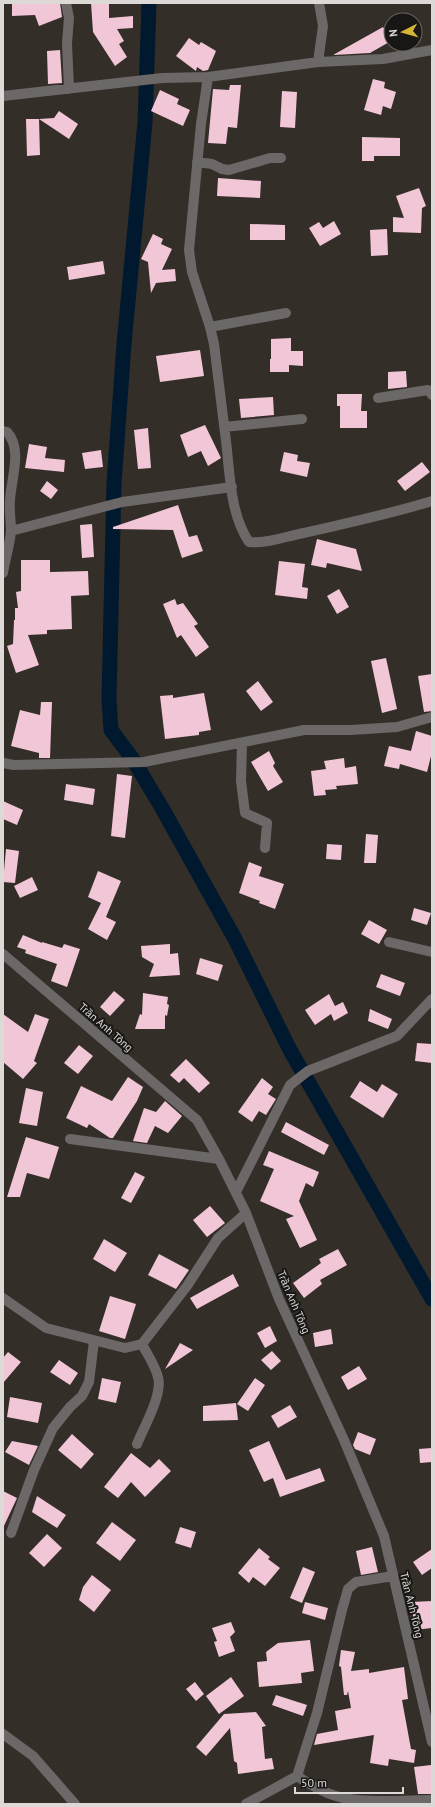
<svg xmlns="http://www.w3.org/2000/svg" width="435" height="1807" viewBox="0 0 435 1807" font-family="'PT Sans',sans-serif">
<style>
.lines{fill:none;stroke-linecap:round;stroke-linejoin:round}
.canal{stroke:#01192e;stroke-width:15}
.building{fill:#f1c6d7}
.minor{stroke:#6c6868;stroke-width:10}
.labels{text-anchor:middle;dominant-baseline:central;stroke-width:4;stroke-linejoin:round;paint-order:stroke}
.street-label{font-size:11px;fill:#ddd9d6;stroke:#191715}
</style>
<rect width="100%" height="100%" fill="#342e29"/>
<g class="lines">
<!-- canal -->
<path class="canal" d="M149,3L145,122L124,344L114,483L109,698L111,730L132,758L162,808L235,939L290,1050L432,1299"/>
</g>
<!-- building -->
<path class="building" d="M12,3H60L62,17L39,26L35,15L12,16Z
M91,3H109V18L133,16V28L117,29L124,41L119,44L127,57L115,66L93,32Z
M383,27L391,41L370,53L333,55Z
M189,38L199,45L201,42L216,51L208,70L203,71L197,67L196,71L176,56Z
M60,50L62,83L48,84L47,51Z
M373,79L385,82L384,88L396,92L391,109L383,106L381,115L364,110Z
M230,85H241L237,128L228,127L226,144L208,143L213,89L229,90Z
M160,90L179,99L177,104L190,110L183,126L151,111Z
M282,91L297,92L295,128L280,127Z
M59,111L78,124L69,139L39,119L54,118Z
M26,119H39L40,155L27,156Z
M362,137L400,138V156H374V161H362Z
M218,178L261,181L260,198L217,196Z
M419,188L426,206L422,208L421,233L393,232V217L404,218L396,196Z
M334,221L341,234L320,246L309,228L319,222L323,228Z
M250,224L285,225V240H250Z
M387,229L388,255L371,256L370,230Z
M153,234L163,239L161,244L172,249L162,270L175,269L176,281L156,283L151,293L148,262L141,259Z
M103,261L105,274L69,280L67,267Z
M291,338V351H303V366L289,365V372H270V359H271V339Z
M200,350L204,376L160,382L156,356Z
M406,371L407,387L388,389V372Z
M337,394H362L361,411H367V428H340V406H337Z
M273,397L274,415L241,418L239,399Z
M205,425L221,458L208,466L201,451L188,457L180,435Z
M148,428L151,468L138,469L134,430Z
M29,444L47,447L45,458L65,460L64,472L25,468Z
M101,450L103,467L85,469L82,453Z
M284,452L298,455L297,461L310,463L307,477L280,471Z
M422,462L430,472L405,491L397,481Z
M47,481L58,490L51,499L40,491Z
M178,505L189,537L197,535L203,551L182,558L173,530L113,529V527Z
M92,524L94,557L82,558L80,525Z
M317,539L356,549L362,571L327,563L326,568L311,565Z
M21,560H50V572L88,571L89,595L71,596L72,629L47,630V634L28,635L39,665L16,673L7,646L13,644L14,620H15V608H18L16,592L21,591Z
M279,561L305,564L302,587L308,588L307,599L275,595Z
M339,589L349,607L337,614L327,596Z
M175,599L177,605L183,603L198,624L194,626L209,647L196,657L181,635L177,638L163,604Z
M386,658L397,709L382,713L371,661Z
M432,674V711L424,712L418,676Z
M258,681L273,702L261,711L246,691Z
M204,693L211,730L199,732V735L165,739L160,696L173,695V698Z
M41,702H52L50,758H39V753L11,746L20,710L40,715Z
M416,731L432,736V752L427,772L400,764L399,769L384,766L389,746L411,751Z
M269,751L275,763L273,766L283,782L268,791L251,762Z
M344,758L345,768L356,766L358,784L336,786L337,789L325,790L326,795L314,796L311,771L326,769L324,761Z
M117,774L132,776L125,838L111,836Z
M66,784L95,789L93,805L64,800Z
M3,801L23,810L17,825L3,819Z
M366,834L378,835L376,863H364Z
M327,844L342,845L341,860L326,859Z
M6,849L19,851L15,883L3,882Z
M249,862L262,867L259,876L284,884L275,909L259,903L260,901L239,893Z
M98,871L121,881L106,917L116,922L107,940L88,929L101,903L88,897Z
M32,877L38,890L20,898L14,886Z
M414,908L431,913L427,925L411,920Z
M369,920L387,930L379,944L361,934Z
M23,935L42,943V942L62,948L64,944L80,949L67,987L51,981L57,964L25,953L26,950L17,947Z
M170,944V954L178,953L180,975L149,977L154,964L142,957L141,946Z
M200,958L223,965L218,981L196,974Z
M381,974L405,983L400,996L376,987Z
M114,991L125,1000L110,1016L100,1007Z
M143,993L168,997L167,1004L169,1005L167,1016L165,1015V1029H135L140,1014L142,1015Z
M329,994L335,1006L343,1002L348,1013L334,1021L331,1014L315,1025L305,1010Z
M370,1009L392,1019L388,1029L368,1021Z
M3,1014L28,1032L35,1014L49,1019L34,1061L37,1063L23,1079L3,1062Z
M417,1043L432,1044V1063L415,1061Z
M79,1045L93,1056L78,1074L64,1063Z
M186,1059L210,1083L199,1093L184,1078L179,1083L170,1075Z
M128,1077L143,1087L137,1101L113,1138H110L89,1124L87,1128L66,1118L81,1086L112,1101Z
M262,1078L273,1087L268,1094L276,1099L266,1115L259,1111L252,1122L238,1112Z
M360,1081L377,1092L382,1084L398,1094L383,1118L350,1097Z
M26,1088L43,1092L37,1126L19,1123Z
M165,1101L182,1116L168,1133L155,1126L147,1143L133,1141L144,1108L156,1112Z
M286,1122L329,1145L324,1155L281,1132Z
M26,1137L59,1147L49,1179L27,1173L20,1197H7Z
M269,1151L319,1172L313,1187L306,1183L299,1201L317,1240L300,1248L286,1219L294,1216L260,1201L274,1169L263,1165Z
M135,1172L145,1177L131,1203L121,1198Z
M210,1206L225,1223L207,1237L193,1220Z
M104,1239L127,1253L115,1272L93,1259Z
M338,1249L347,1265L320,1280L322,1284L304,1298L293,1283L321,1263L319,1259Z
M159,1254L189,1270L176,1289L148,1275Z
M233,1274L239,1286L197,1309L190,1298Z
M110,1296L136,1304L125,1339L99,1331Z
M270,1326L277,1341L265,1348L257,1333Z
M331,1329L333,1344L315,1347L313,1333Z
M180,1343L193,1350L165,1369Z
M272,1351L281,1361L271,1370L261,1360Z
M8,1352L21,1362L3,1383V1358Z
M59,1360L78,1373L70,1385L50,1372Z
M359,1366L367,1379L348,1390L341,1377Z
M102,1378L121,1382L116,1403L98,1399Z
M255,1378L265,1385L248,1411L237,1404Z
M10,1397L42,1403L38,1423L7,1417Z
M236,1403L238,1420L203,1421V1406Z
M290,1405L297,1417L278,1428L271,1416Z
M358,1432L376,1439L370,1455L355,1449L353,1445Z
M72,1434L94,1454L81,1469L58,1450Z
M12,1441L38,1446L29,1465L5,1452Z
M269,1441L286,1480L320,1468L325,1481L280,1497L273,1478L264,1482L249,1450Z
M432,1448V1462L420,1463L419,1449Z
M131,1453L150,1468L159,1459L171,1471L145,1497L131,1482L118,1498L104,1487Z
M3,1491L17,1498L3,1528Z
M37,1496L66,1515L57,1528L32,1512Z
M112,1522L136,1540L120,1561L96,1543Z
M180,1527L196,1532L191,1548L175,1543Z
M47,1534L62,1548L44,1567L29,1553Z
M372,1547L378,1572L361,1575L356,1551Z
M259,1548L270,1557L268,1559L280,1568L265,1586L253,1577L249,1583L238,1573Z
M432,1549V1568L422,1575L413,1562Z
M303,1567L315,1572L302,1603L290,1598Z
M92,1575L111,1590L94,1612L79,1600L83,1587Z
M432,1601V1628L414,1630L412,1602Z
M305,1602L328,1608L325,1620L302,1613Z
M231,1622L235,1632L230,1637L235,1651L219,1657L214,1642L217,1641L212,1628Z
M310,1640L314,1671L301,1673L302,1683L259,1687L257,1662L267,1661L266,1652L278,1643Z
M341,1650L355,1652L351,1671L369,1669V1673L404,1667L408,1699L402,1700L411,1749L416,1750L414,1763L389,1759L388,1766L370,1763L374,1735L314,1745L317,1734L338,1730L335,1711L351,1708L348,1691L347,1695H344L341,1667L339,1666Z
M231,1677L244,1696L219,1714L206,1696Z
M195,1682L204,1694L196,1701L186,1689Z
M276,1695L307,1705L303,1716L272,1705Z
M256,1712L266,1726L262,1727L265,1759L272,1758L274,1769L238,1774L237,1763L234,1761L230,1728L206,1756L196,1747L224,1714Z
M431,1765L432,1794H418L414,1767Z"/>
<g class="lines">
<!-- minor -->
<path class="minor" d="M66,3L69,18L67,43L69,89
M432,50L383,59L318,62L208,77L201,124L189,250L192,272L210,327L214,344C218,376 222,409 226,441C230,474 230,514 249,542C267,544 287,536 304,533C347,523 390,514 432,501
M318,62L323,26L319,3
M3,96L162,78L208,77
M197,162L212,164L222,169L229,170L270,158H281
M210,327L286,313
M378,398L428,390L432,395
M224,427L302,419
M3,431L7,432C23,449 11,479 10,500C9,510 11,521 11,531C10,545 5,559 3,573
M11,531L122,502L232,487
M242,743L241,781L245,813L267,823L265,848
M3,763L14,765L144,762L304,730H351L397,727L432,717
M389,942L432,952
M3,954L197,1120L219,1159L246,1213L279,1299L344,1440L384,1536L432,1742
M70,1139L219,1159
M236,1192L290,1085L308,1071L397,1036L432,999
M3,1298L46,1328L125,1348L142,1344L187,1286L218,1238L246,1213
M137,1444C144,1427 163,1394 158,1377C155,1365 147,1354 142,1344
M11,1533L34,1470L53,1428L70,1407L82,1396L89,1382L94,1341
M3,1734L33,1756L75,1804
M297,1776L317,1713L342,1610L348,1589L356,1582L393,1576
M246,1804L297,1776C309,1784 322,1792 336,1796C360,1804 406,1800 432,1800"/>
</g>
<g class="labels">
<!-- street labels -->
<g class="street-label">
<text transform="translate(106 1027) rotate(41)">Trần Anh Tông</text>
<text transform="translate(294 1302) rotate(67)">Trần Anh Tông</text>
<text transform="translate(412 1605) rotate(76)">Trần Anh Tông</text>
</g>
</g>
<!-- border -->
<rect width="435" height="1807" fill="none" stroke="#ddd9d6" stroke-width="8"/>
<!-- north arrow -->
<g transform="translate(403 32) rotate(264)"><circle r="19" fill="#191715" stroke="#676562"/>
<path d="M0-3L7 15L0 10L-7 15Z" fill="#d3b635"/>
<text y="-6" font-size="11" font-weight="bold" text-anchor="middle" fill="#ddd9d6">N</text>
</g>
<!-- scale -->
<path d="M295 1787v6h108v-6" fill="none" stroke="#ddd9d6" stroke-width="2"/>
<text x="301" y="1787" font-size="12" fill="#ddd9d6" stroke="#191715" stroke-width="3" paint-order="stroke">50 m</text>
</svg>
